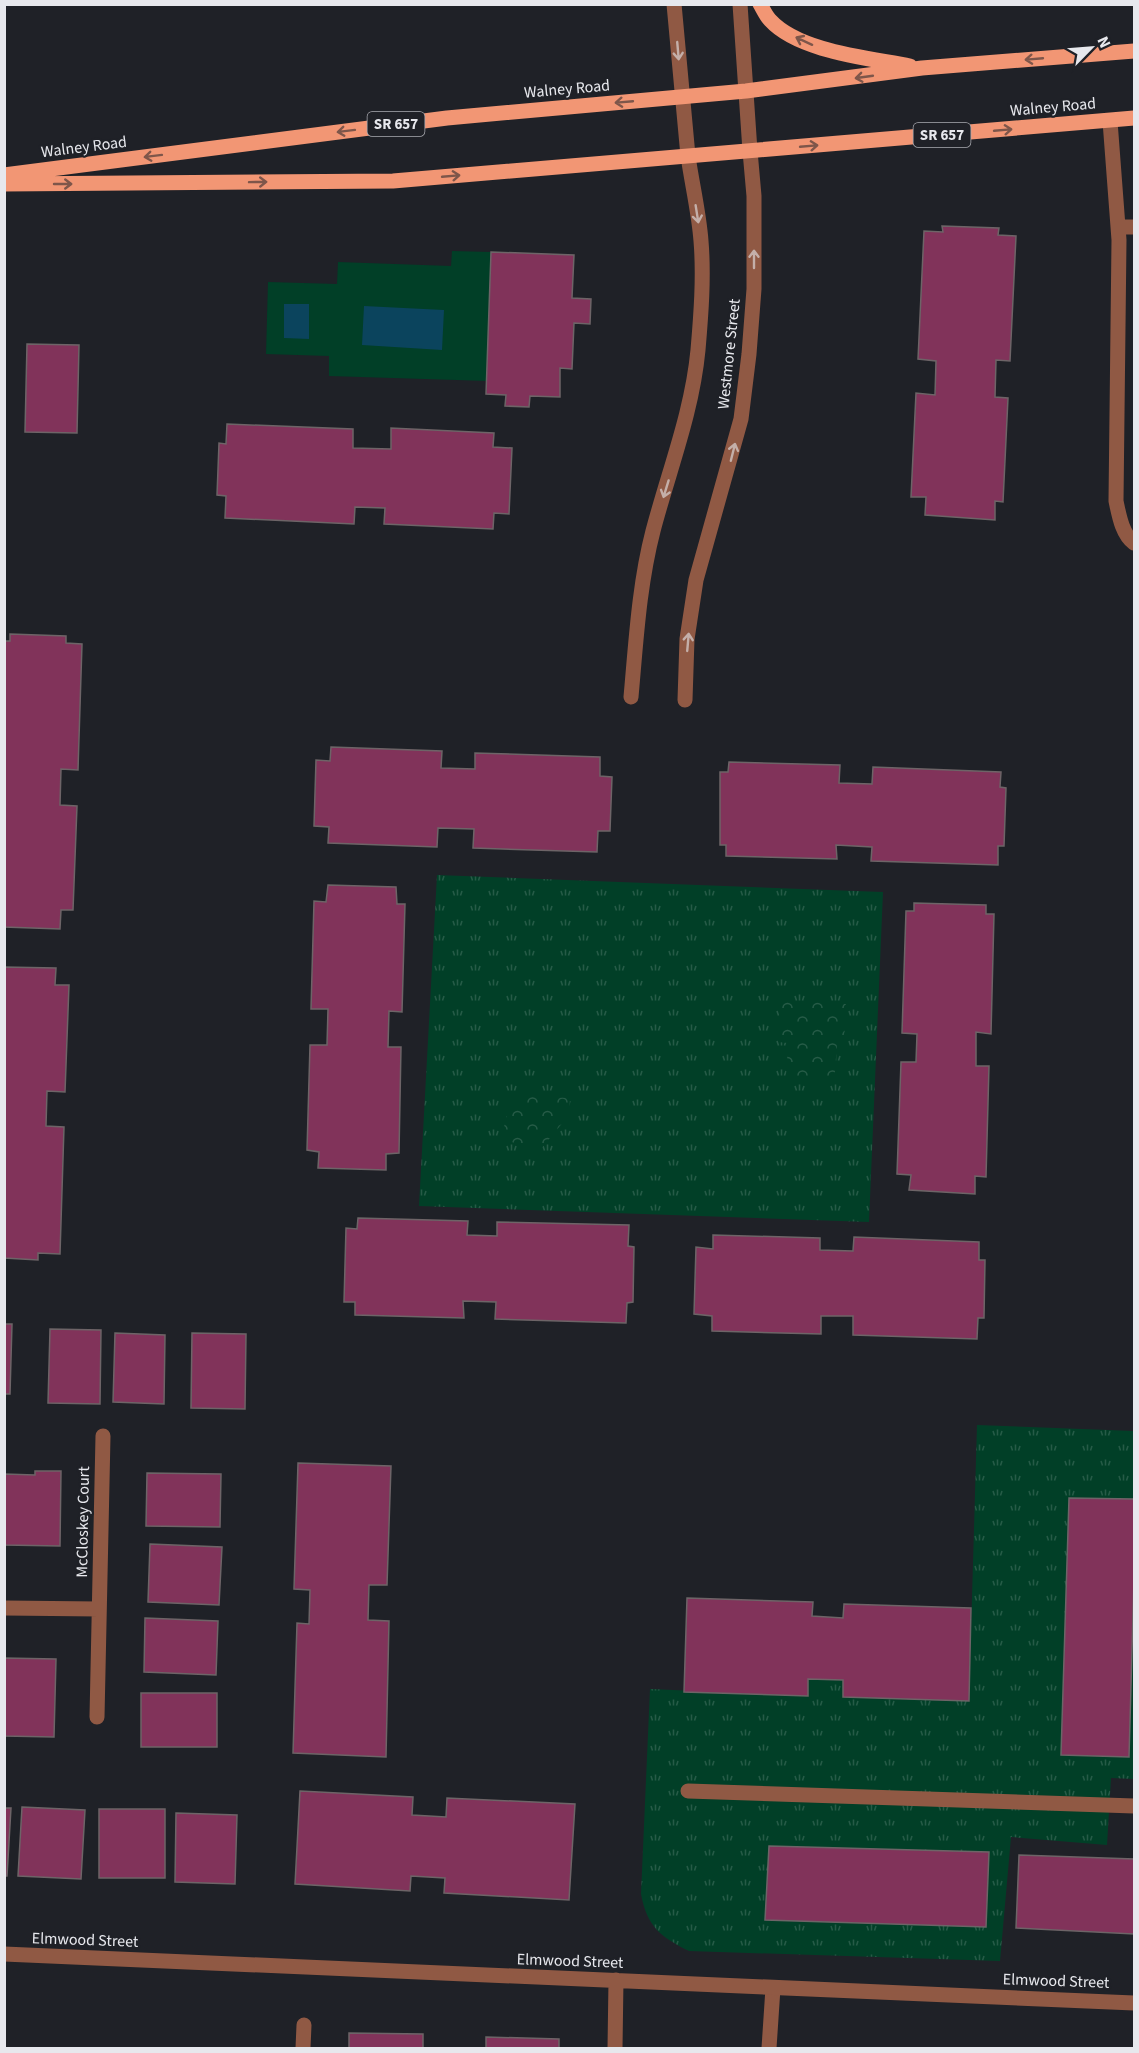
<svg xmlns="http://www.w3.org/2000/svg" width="1139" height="2053" viewBox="0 0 1139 2053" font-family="'Source Sans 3',sans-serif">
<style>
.grass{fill:url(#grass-tufts)}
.forest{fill:url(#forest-crowns)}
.pitch{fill:#013f27}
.water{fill:#0b445d}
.building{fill:#81335a;stroke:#6d6467;stroke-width:1.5}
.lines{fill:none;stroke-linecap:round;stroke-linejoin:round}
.service{stroke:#905944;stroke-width:15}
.minor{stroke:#905944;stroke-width:15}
.tertiary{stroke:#905944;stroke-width:15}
.primary{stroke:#f29674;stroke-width:15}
.oneway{stroke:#7e564a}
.oneway2{stroke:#c4afa9}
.labels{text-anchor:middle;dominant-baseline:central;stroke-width:4.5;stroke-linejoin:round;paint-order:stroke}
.shield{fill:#1f2127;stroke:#abacb2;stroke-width:1.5}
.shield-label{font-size:15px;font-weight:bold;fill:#e7e8ed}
.street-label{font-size:16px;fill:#e7e8ed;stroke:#1f2127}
</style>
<defs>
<pattern id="grass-tufts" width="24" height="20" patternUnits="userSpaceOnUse" patternTransform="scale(1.5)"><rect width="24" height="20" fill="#013f27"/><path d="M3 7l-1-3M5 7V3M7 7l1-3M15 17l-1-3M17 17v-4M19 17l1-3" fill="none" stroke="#265b47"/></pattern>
<pattern id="forest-crowns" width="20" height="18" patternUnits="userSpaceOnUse" patternTransform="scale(1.5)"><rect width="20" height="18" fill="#013f27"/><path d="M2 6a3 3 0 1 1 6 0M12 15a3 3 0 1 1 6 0" fill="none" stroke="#265b47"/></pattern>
</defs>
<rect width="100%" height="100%" fill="#1f2127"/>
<!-- grass -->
<path class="grass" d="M437,875L883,892L869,1222L419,1206Z
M977,1425L1134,1431V1779L1111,1778L1107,1845L1011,1837L1000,1961L689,1951C661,1937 647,1927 641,1894L650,1689L808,1696V1679L843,1680L844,1697L969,1701Z"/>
<!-- forest -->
<path class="forest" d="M780,1000L846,1004L844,1044H837L834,1084L786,1081L788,1043L778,1042Z
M512,1095L570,1098L569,1115L540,1150L501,1139Z"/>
<!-- pitch -->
<path class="pitch" d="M452,251L491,252L488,381L329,376V356L266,354L268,282L337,284L338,262L451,266Z"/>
<!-- water -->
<path class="water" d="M284,304H309V339L284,338Z
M364,306L444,310L442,350L362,345Z"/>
<!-- building -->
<path class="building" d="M942,226L999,228L998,235L1016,236L1010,361L996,360L995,397L1008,398L1003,502L995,501V520L925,515L926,497H911L916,393L935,395L936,361L918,359L924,231L943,232Z
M491,252L574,255L572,298L591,299L590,324L574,323L572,369L560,368V397L530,396L529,407L505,406L506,395L486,394Z
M27,344L79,345L77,433L25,432Z
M227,424L353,429V448L391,449V428L494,433L493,447L512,448L509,514L494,513L493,529L384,524L385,508L355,507L354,524L225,518L226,496L217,495L219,443L226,444Z
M10,634L66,636V643L82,644L78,770L61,769L60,805L77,806L73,910H61L60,929L4,927V641H10Z
M331,747L442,751L441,768L475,769V753L600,757V776L612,777L610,831H598L597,852L473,848L474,829L438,828L437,847L328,843L329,827L314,826L316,760L330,761Z
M729,762L840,765L839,783L872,784L873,767L1001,772L1000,787L1006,788L1004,846H998V865L871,861L872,847L836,845L837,859L726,856V845H720V772H728Z
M328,885L396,887L397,904H405L402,1012L389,1011L388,1047H401L399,1153L386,1154V1170L318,1168L319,1152L307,1150L310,1045H327L328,1009H311L314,901L326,902Z
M914,903L986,905V914H994L991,1034L976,1032V1066H989L986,1177L975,1176V1194L909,1190L911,1175L897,1174L901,1062H916L917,1034L902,1033L906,911H914Z
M4,967L56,968L55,985H69L65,1092L47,1091L46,1126L64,1127L60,1254L38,1253V1260L4,1258Z
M358,1218L468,1221L467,1235L497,1236V1222L629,1225L628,1246L634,1247L633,1302L627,1303L626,1323L495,1319L496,1302L463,1301L464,1318L355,1315V1302H344L346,1228L357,1229Z
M713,1235L820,1238V1250L853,1251L854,1237L979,1242V1260H985L984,1318H978L977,1339L853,1335V1316H821V1334L712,1331V1316L694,1314L696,1247L713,1249Z
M4,1324H12L10,1394H4Z
M50,1329L101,1330L100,1404L48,1403Z
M115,1333L165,1335L164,1404L113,1402Z
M192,1333L246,1334L245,1409L191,1408Z
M298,1463L391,1466L387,1585H369L368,1620L389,1621L386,1757L293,1753L297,1623L309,1624L310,1590L294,1589Z
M35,1471H61L60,1546L4,1545L5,1474L35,1475Z
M147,1473L221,1474L220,1527L146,1526Z
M1069,1498L1134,1499V1579L1129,1757L1061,1755Z
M150,1544L222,1547L219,1605L148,1602Z
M687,1598L813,1602L812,1616L843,1618L844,1604L971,1608L969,1701L843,1697V1680L808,1679V1696L684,1692Z
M145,1618L218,1621L216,1675L144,1672Z
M4,1658L56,1659L54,1737L4,1736Z
M141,1693H217V1747H141Z
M300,1791L413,1797L412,1815L446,1817L447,1798L575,1804L569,1900L444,1893L445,1878L411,1876L410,1891L295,1884Z
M22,1807L85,1810L81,1879L18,1876Z
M4,1808H11L7,1876H4Z
M99,1809H165V1878H99Z
M176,1813L237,1815L235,1884L175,1882Z
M769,1846L989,1852L986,1927L765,1920Z
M1019,1855L1134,1859V1934L1016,1928Z
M349,2033L423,2034V2048H349Z
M486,2037L559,2039V2048H486Z"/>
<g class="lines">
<!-- service -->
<path class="service" d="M1110,121L1119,240L1116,501C1119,515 1122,534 1134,543
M1119,227H1134
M688,1791L1134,1806
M769,2048L773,1988"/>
<!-- minor -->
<path class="minor" d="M631,697C636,642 639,585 653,531C669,470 692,413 698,350C701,315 704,277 701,241C699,213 692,184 688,156
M685,700L687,639L696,580L741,419L749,354L754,289V196L750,151
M4,1608L99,1609
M97,1717L103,1436
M4,1954L1134,2003
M303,2048L304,2025
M615,2048L616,1980"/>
<!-- tertiary -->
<path class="tertiary" d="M674,4L688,156
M740,4L750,151"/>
<!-- primary -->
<path class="primary" d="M760,4C763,9 766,16 770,20C799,52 870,58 910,66
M4,175L447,118L746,91L922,68L1134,51
M4,184L393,181L1134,118"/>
</g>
<!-- one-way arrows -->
<defs><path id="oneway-shaft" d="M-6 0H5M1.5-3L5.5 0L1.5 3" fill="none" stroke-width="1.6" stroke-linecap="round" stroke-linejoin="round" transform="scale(1.5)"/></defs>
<g class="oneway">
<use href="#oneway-shaft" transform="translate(804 41) rotate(-155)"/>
<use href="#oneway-shaft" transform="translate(1034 59) rotate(175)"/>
<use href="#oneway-shaft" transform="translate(864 77) rotate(172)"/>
<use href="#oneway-shaft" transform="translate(624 102) rotate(175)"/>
<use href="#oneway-shaft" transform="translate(1003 130) rotate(-5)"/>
<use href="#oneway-shaft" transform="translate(346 131) rotate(173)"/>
<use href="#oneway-shaft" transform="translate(809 146) rotate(-5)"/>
<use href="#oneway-shaft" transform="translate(153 156) rotate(173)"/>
<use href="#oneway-shaft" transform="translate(451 176) rotate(-5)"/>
<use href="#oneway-shaft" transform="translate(258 182) rotate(-1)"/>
<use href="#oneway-shaft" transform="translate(63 184)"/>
</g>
<g class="oneway2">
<use href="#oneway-shaft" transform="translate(678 51) rotate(85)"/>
<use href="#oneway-shaft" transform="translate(697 214) rotate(81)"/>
<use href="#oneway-shaft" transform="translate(754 259) rotate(-90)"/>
<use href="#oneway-shaft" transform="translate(733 452) rotate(-76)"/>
<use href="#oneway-shaft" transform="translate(666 489) rotate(107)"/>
<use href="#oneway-shaft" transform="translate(688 642) rotate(-85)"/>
</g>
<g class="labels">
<!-- shield labels -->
<g class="shield">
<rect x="367.5" y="112" width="57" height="24" rx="4.5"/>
<rect x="913.5" y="123" width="57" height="24" rx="4.5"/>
</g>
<g class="shield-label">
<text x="396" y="124">SR 657</text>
<text x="942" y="135">SR 657</text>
</g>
<!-- street labels -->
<g class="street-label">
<text transform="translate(567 89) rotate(-5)">Walney Road</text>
<text transform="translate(1053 107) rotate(-5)">Walney Road</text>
<text transform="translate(84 147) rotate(-7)">Walney Road</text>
<text transform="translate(729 354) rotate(-84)">Westmore Street</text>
<text transform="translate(83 1522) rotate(-89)">McCloskey Court</text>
<text transform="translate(85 1940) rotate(2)">Elmwood Street</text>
<text transform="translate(570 1961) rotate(2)">Elmwood Street</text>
<text transform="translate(1056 1981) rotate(2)">Elmwood Street</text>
</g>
</g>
<!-- border -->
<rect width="1139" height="2053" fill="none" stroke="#e7e8ed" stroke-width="12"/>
<!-- north arrow -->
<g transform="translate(1091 48) rotate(65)" stroke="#1f2127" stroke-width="4.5" paint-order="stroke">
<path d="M0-4.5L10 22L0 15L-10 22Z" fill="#e7e8ed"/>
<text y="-9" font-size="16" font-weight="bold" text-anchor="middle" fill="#e7e8ed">N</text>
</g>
</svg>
